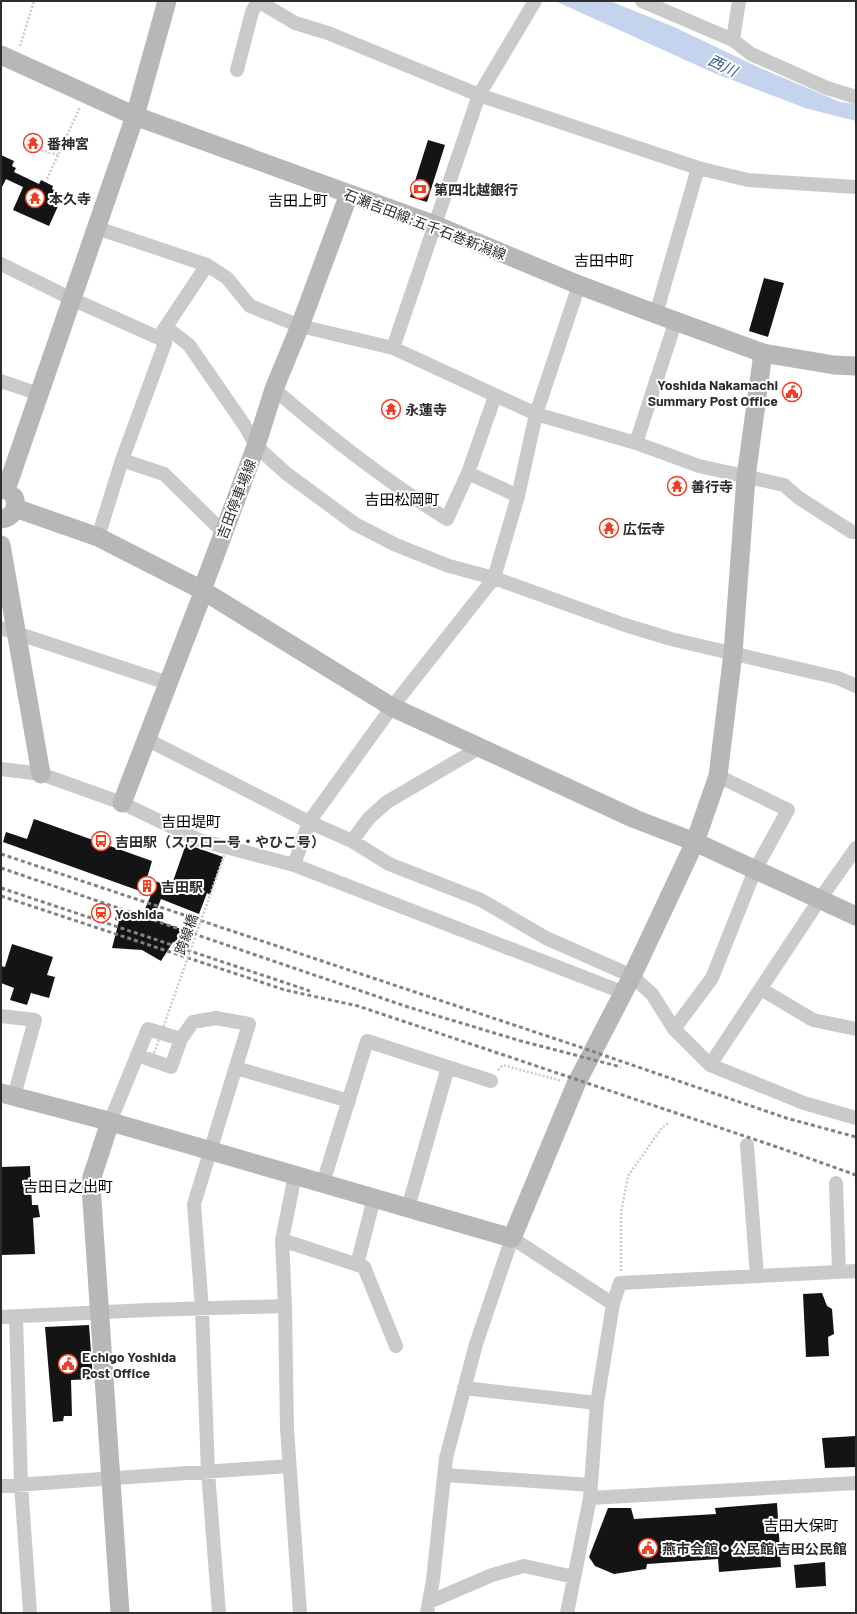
<svg xmlns="http://www.w3.org/2000/svg" width="857" height="1614" viewBox="0 0 857 1614" font-family="Barlow,'Noto Sans JP',sans-serif">
<style>
.water{fill:#c4d4ed}
.building{fill:#141414}
.lines{fill:none;stroke-linecap:round;stroke-linejoin:round}
.path{stroke:#cacaca;stroke-width:2.5;stroke-dasharray:2 2;stroke-linecap:butt}
.street{stroke:#cacaca;stroke-width:14}
.secondary{stroke:#b7b7b7;stroke-width:19}
.rail{stroke:#828282;stroke-width:3;stroke-dasharray:4 3;stroke-linecap:butt}
.path-bridge{stroke:#cacaca;stroke-width:2.5;stroke-dasharray:2 2;stroke-linecap:butt}
.labels{text-anchor:middle;dominant-baseline:central;stroke-width:4;stroke-linejoin:round;paint-order:stroke}
.poi-label{font-size:14px;font-weight:bold;fill:#2d2d2d;stroke:#fff;text-anchor:start}
.street-label{font-size:14px;fill:#2d2d2d;stroke:#fff}
.water-label{font-size:15px;font-style:italic;fill:#365c94;stroke:#fff}
.neighbourhood-label{font-size:15px;fill:#000;stroke:#fff}
</style>
<rect width="100%" height="100%" fill="#fff"/>
<!-- water -->
<path class="water" d="M555,1H610L674,27L758,67L840,102L856,104V121L805,108L714,73Z"/>
<!-- building -->
<path class="building" d="M428,140L445,145L427,202L410,197Z
M1,155L14,161L12,166L16,168L14,172L39,184L41,180L53,186L52,189L63,195L49,226L13,210L23,187L6,179L1,189Z
M764,278L784,283L768,337L749,331Z
M34,819L152,861L147,878L171,887L186,844L223,857L210,895L207,893L199,914L161,899L153,919L192,933L188,947L173,942L161,961L142,950L112,948L119,921L115,920L118,909L142,916L151,895L3,842L6,832L27,839Z
M12,944L53,957L47,975L55,977L49,998L31,993L27,1005L10,1000L14,988L1,983V966L5,967Z
M30,1166L32,1205H38L40,1217L33,1218L35,1254L1,1255V1167Z
M822,1293L827,1306L832,1309L834,1334L828,1337L829,1356L806,1357L803,1294Z
M89,1325L93,1379L71,1380L72,1416H64L63,1421L53,1422L45,1327Z
M856,1436V1467L825,1468L822,1438Z
M777,1503L781,1567L719,1572L718,1559L647,1564L646,1569L614,1574L595,1566L589,1557L608,1508H631L634,1519L716,1514L715,1508Z
M825,1562L826,1586L796,1588L794,1565Z"/>
<g class="lines">
<!-- path -->
<path class="path" d="M20,46L34,1
M41,150L58,155
M47,179L80,107
M498,1070L503,1065L562,1081
M621,1271V1213L628,1176L661,1129L668,1123"/>
<!-- street -->
<path class="street" d="M258,1L295,23L328,33L479,95L698,168L748,180L856,187
M642,1L733,40L751,54L827,88L856,97
M733,40L739,1
M237,70L252,12L258,1
M97,228L207,265L227,278L250,306L300,326L393,348L536,414L636,443L699,466L784,485L799,498L852,532H856
M1,264L72,299L159,338L165,343L122,460L98,537
M656,314L698,168
M167,328L189,345L245,426L256,446L287,474L355,524L396,545L449,566L494,578L622,624L671,639L838,678L856,686
M161,334L207,265
M393,348L479,95L535,1
M1,381L39,394
M274,389C328,436 386,481 447,519L468,473L495,396
M636,443L676,320
M122,460L164,474L223,532
M468,473L518,496
M1,628L168,683
M146,739L309,822L352,841L389,864L481,900L546,938L632,976L652,994L674,1029L710,1065
M1,769L41,774L122,803L199,840L294,865L622,992
M352,841L369,818L387,802L479,748
M856,848L820,899L710,1065L804,1103L856,1118
M294,865L309,822L392,707L494,578L518,496L536,414L579,285
M761,989L813,1020L856,1029
M1,1016L35,1020L14,1096
M674,1029L712,978L755,870L788,810L718,776
M181,1039L193,1022L216,1018L249,1024L194,1204L202,1309L208,1472L219,1613
M236,1068L349,1101
M110,1122L148,1029L181,1039L171,1067L137,1055
M747,1145L757,1276
M295,1175L282,1240L285,1306L287,1429L300,1613
M323,1183L367,1041L491,1081
M836,1183L839,1272
M408,1208L448,1067
M282,1240L364,1267L396,1346
M357,1265L374,1198
M1,1317L148,1310L285,1306
M16,1317L21,1484L30,1613
M464,1388L597,1403
M445,1475L591,1485
M1,1486L289,1466
M590,1498L856,1483
M429,1602L492,1575L524,1566L574,1577
M427,1613L433,1580L446,1458L476,1344L512,1238L613,1304
M567,1613L590,1498L597,1403L613,1304L620,1283L856,1271"/>
<!-- secondary -->
<path class="secondary" d="M1,55L135,116L435,225L579,285L656,314L763,353L834,365L856,366
M6,490L135,116L167,1
M15,508L98,537L202,590L392,707L635,819L695,842L856,916
M1,519C13,518 18,507 14,497
M1,545L41,774
M122,803L201,598L202,590L256,446L274,389L300,326L349,194
M1,1093L108,1121L512,1238L576,1084L632,976L695,842L718,776L733,653L746,477L763,353
M110,1122L92,1177L91,1186L120,1613"/>
<!-- rail -->
<path class="rail" d="M1,854L574,1045L786,1118L856,1137
M1,868L408,1007L521,1041L621,1067
M1,888L310,991
M1,896L285,990L358,1006L780,1148L856,1175"/>
<!-- path-bridge -->
<path class="path-bridge" d="M154,1053L225,853"/>
</g>
<!-- icons -->
<defs>
<symbol id="temple-ring" viewBox="-11 -11 22 22"><circle r="9.5" fill="#fff" stroke="#f13e22" stroke-width="1.5"/><path d="M0-6L5-2H3V0L6.5 2.5H4V6H1.5V3h-3V6H-4V2.5H-6.5L-3 0V-2H-5Z" fill="#f13e22"/></symbol>
<symbol id="bank-ring" viewBox="-11 -11 22 22"><circle r="9.5" fill="#fff" stroke="#f13e22" stroke-width="1.5"/><path d="M-6-4H6V4H-6ZM0-2.3a2.3 2.3 0 1 0 0 4.6a2.3 2.3 0 1 0 0-4.6Z" fill="#f13e22"/></symbol>
<symbol id="civic-ring" viewBox="-11 -11 22 22"><circle r="9.5" fill="#fff" stroke="#f13e22" stroke-width="1.5"/><path d="M-.6-6.5H3V-4.5H.6V-3L4-1V1h2V6H-6V1h2V-1L-.6-3ZM-1.2 2.5V6h2.4V2.5Z" fill="#f13e22"/></symbol>
<symbol id="bus-ring" viewBox="-11 -11 22 22"><circle r="9.5" fill="#fff" stroke="#f13e22" stroke-width="1.5"/><path d="M-5-6H5V4H4V6H2V4H-2V6H-4V4H-5ZM-3.5-4V0h7V-4ZM-3.5 1.2v1.5H-2V1.2ZM2 1.2v1.5H3.5V1.2Z" fill="#f13e22"/></symbol>
<symbol id="building-ring" viewBox="-11 -11 22 22"><circle r="9.5" fill="#fff" stroke="#f13e22" stroke-width="1.5"/><path d="M-4-6H4V6H1V3H-1V6H-4ZM-2.5-4.3h1.7v1.8h-1.7ZM.8-4.3h1.7v1.8H.8ZM-2.5-1h1.7V.8h-1.7ZM.8-1h1.7V.8H.8Z" fill="#f13e22"/></symbol>
<symbol id="station-ring" viewBox="-11 -11 22 22"><circle r="9.5" fill="#fff" stroke="#f13e22" stroke-width="1.5"/><path d="M-3-6H3Q5-6 5-4V2Q5 4 3 4L4.5 6H3L1.5 4h-3L-3 6H-4.5L-3 4Q-5 4-5 2V-4Q-5-6-3-6ZM-3.5-4v3h7v-3ZM-3.5 1v1.5H-2V1ZM2 1v1.5H3.5V1Z" fill="#f13e22"/></symbol>
</defs>
<g fill-rule="evenodd">
<use href="#temple-ring" x="22" y="132" width="22" height="22"/>
<use href="#bank-ring" x="409" y="178" width="22" height="22"/>
<use href="#temple-ring" x="24" y="187" width="22" height="22"/>
<use href="#civic-ring" x="781" y="381" width="22" height="22"/>
<use href="#temple-ring" x="380" y="398" width="22" height="22"/>
<use href="#temple-ring" x="666" y="475" width="22" height="22"/>
<use href="#temple-ring" x="598" y="517" width="22" height="22"/>
<use href="#bus-ring" x="90" y="830" width="22" height="22"/>
<use href="#building-ring" x="136" y="875" width="22" height="22"/>
<use href="#station-ring" x="90" y="902" width="22" height="22"/>
<use href="#civic-ring" x="57" y="1353" width="22" height="22"/>
<use href="#civic-ring" x="637" y="1537" width="22" height="22"/>
</g>
<g class="labels">
<!-- poi labels -->
<g class="poi-label">
<text x="47" y="143">番神宮</text>
<text x="434" y="189">第四北越銀行</text>
<text x="49" y="198">本久寺</text>
<text x="778" y="384" text-anchor="end">Yoshida Nakamachi<tspan x="778" dy="16">Summary Post Office</tspan></text>
<text x="405" y="409">永蓮寺</text>
<text x="691" y="486">善行寺</text>
<text x="623" y="528">広伝寺</text>
<text x="115" y="841">吉田駅（スワロー号・やひこ号）</text>
<text x="161" y="886">吉田駅</text>
<text x="115" y="913">Yoshida</text>
<text x="82" y="1356">Echigo Yoshida<tspan x="82" dy="16">Post Office</tspan></text>
<text x="662" y="1548">燕市会館・公民館 吉田公民館</text>
</g>
<!-- street labels -->
<g class="street-label">
<text transform="translate(425 224) rotate(21)">石瀬吉田線;五千石巻新潟線</text>
<text transform="translate(236 499) rotate(-69)">吉田停車場線</text>
<text transform="translate(186 934) rotate(-71)">跨線橋</text>
</g>
<!-- water labels -->
<g class="water-label">
<text transform="translate(723 65) rotate(26)">西川</text>
</g>
<!-- neighbourhood labels -->
<g class="neighbourhood-label">
<text x="298" y="200">吉田上町</text>
<text x="604" y="260">吉田中町</text>
<text x="402" y="499">吉田松岡町</text>
<text x="191" y="821">吉田堤町</text>
<text x="68" y="1186">吉田日之出町</text>
<text x="801" y="1525">吉田大保町</text>
</g>
</g>
<!-- border -->
<rect width="857" height="1614" fill="none" stroke="#2d2d2d" stroke-width="4"/>
</svg>
